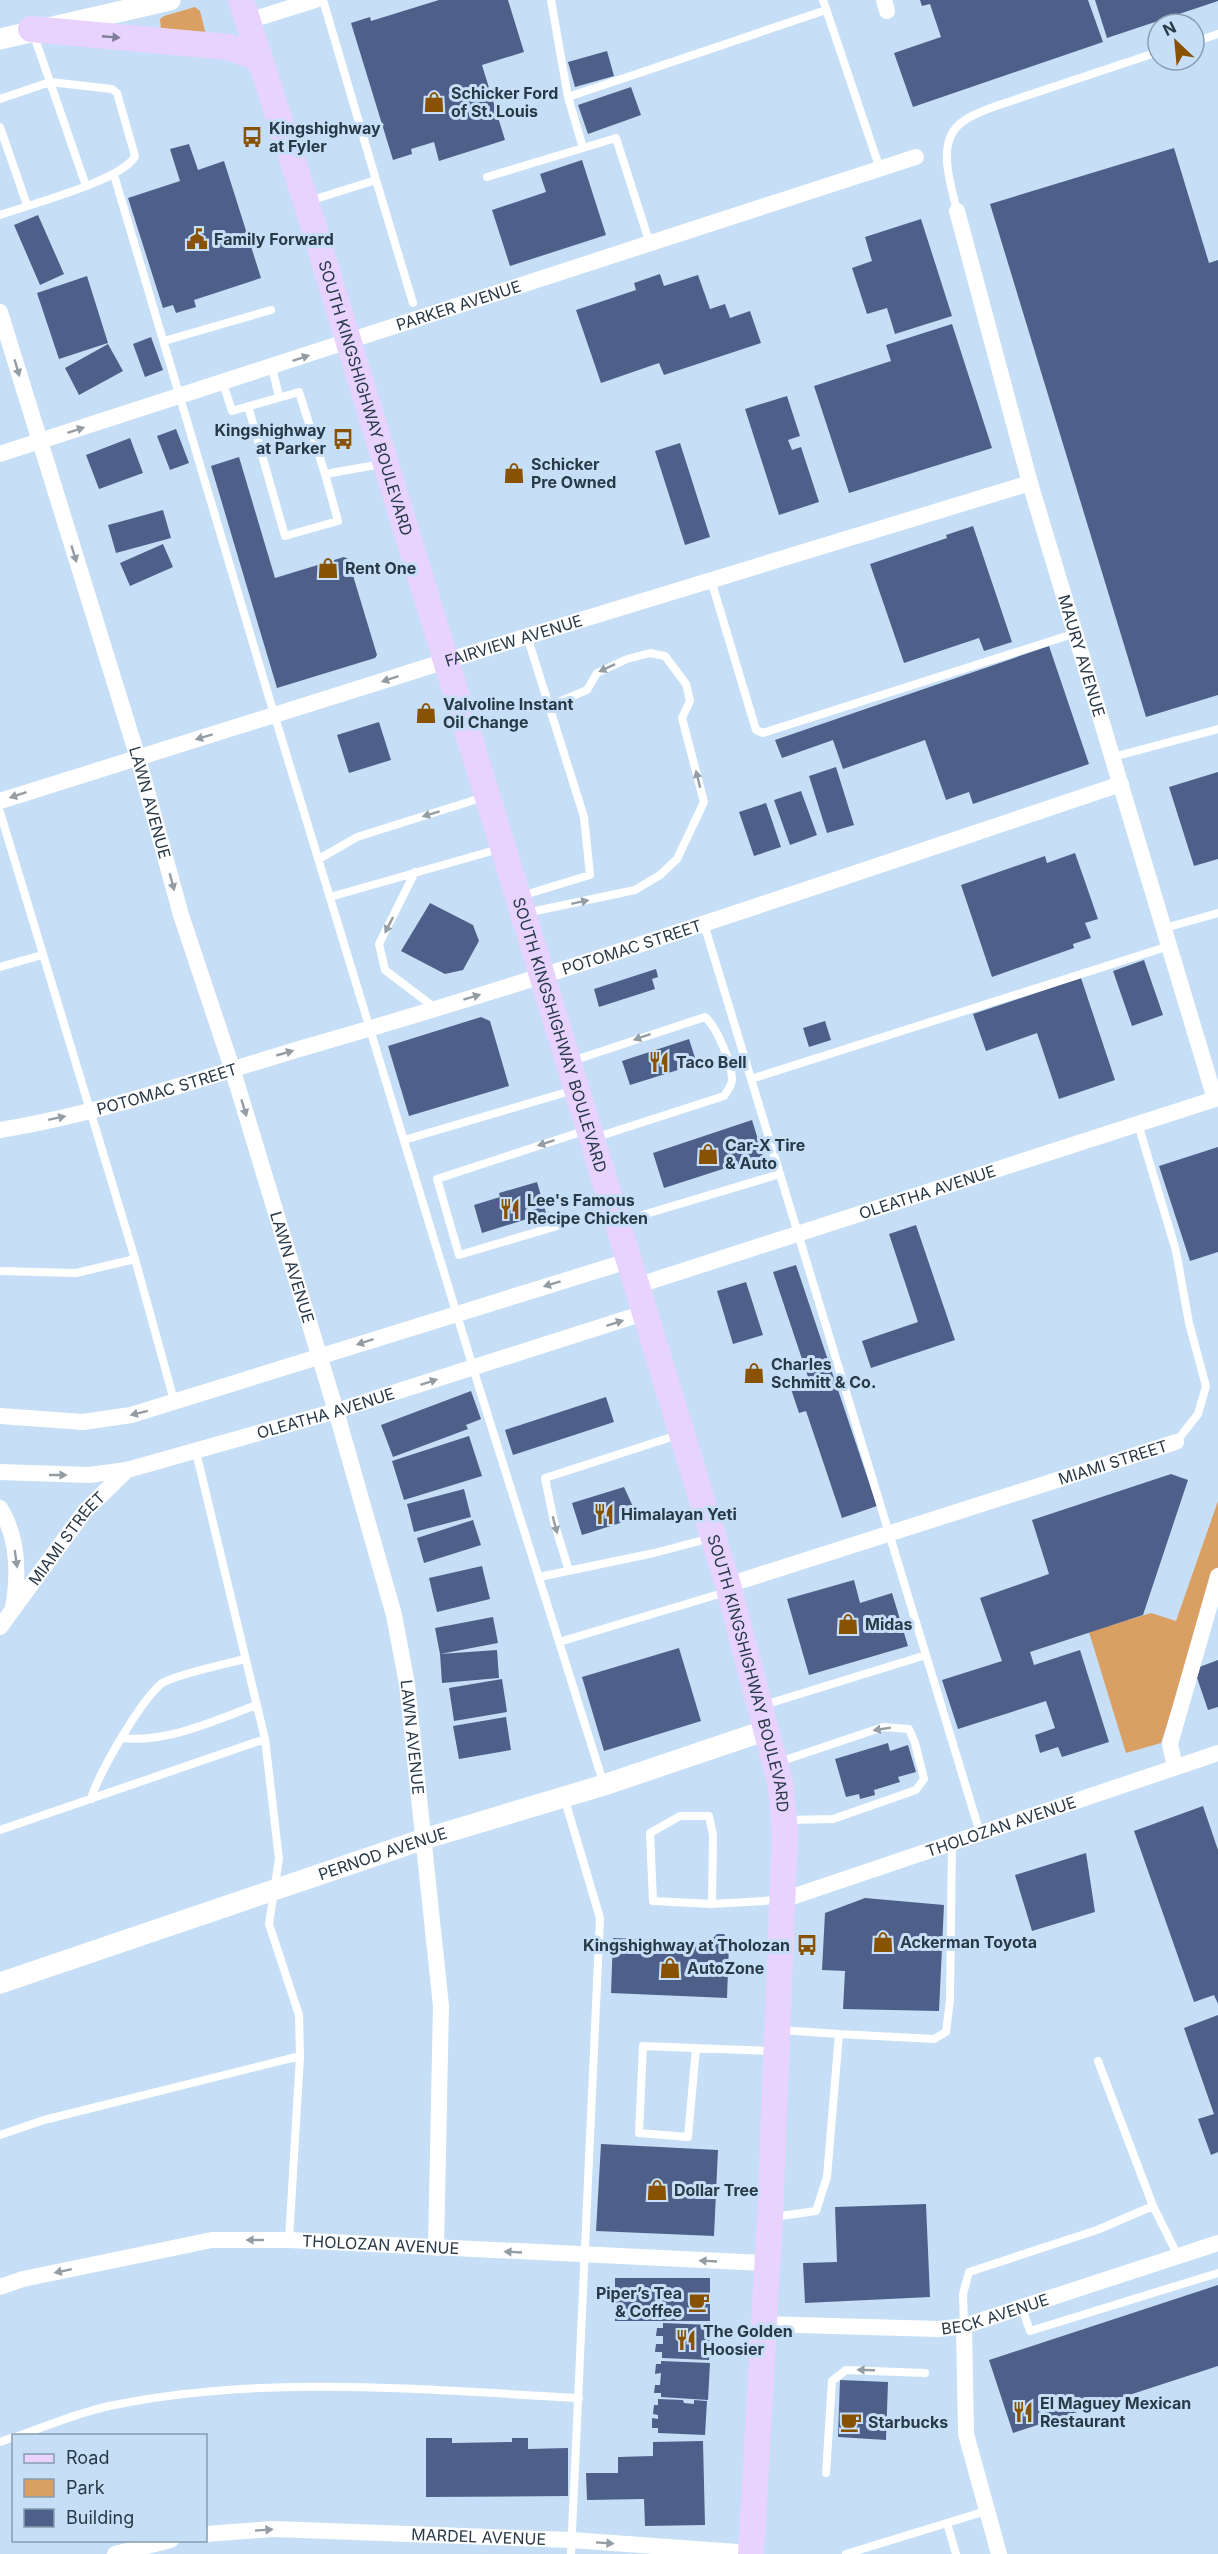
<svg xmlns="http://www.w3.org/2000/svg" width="1218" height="2554" viewBox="0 0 1218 2554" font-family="Inter,sans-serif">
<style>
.green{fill:#d99f63}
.building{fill:#4e6089}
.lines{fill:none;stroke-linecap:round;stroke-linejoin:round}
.service{stroke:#fff;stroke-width:8}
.minor{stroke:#fff;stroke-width:16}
.tertiary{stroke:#fff;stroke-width:21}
.primary{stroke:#e7d3fd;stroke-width:26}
.oneway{fill:#7e7e99}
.oneway2{fill:#949ca4}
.labels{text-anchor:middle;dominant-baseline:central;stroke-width:6;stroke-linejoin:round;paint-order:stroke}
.poi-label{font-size:16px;font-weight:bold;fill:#283948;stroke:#c6dff6;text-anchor:start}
.street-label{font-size:16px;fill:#283948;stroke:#c6dff6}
</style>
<rect width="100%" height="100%" fill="#c6dff6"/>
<!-- green -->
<path class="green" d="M195,7L200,11L206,35L161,30L160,19L164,16Z
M1218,1501V1567L1161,1743L1126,1753L1089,1632L1151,1613L1176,1621Z"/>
<!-- building -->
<path class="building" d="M439,0H508L524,52L482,65L505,140L439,161L434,142L411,149L412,154L393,160L351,23L370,17L371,21Z
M920,0H1088L1103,42L913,107L894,53L941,37L930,4L922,6Z
M1095,0H1218V1L1107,38Z
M607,51L614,76L575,87L568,62Z
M631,87L641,115L588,134L578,105Z
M189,144L198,170L224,161L261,278L194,300L196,307L176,313L173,305L163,308L128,198L180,181L170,149Z
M1174,148L1209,263L1218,260V695L1146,717L990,204Z
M582,160L606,235L510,266L492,210L546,192L540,174Z
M38,215L64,274L40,285L14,225Z
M921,219L952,316L895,334L887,308L867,314L852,268L872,261L865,237Z
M660,274L664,286L698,275L710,309L725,304L730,318L750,311L761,343L664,375L659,363L601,383L576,310L636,290L634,283Z
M87,276L108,343L59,359L37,293Z
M952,324L992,448L849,493L814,386L891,361L886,345Z
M151,337L163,370L145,377L133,344Z
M108,344L123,371L79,395L65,368Z
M787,396L800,436L788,440L792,450L801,447L819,502L779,515L745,409Z
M176,429L189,463L170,470L157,436Z
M130,438L143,473L99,489L86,455Z
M680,443L710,537L685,545L655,451Z
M239,457L275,578L344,557L348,559L377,655L375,658L277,688L211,466Z
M163,510L171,538L116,553L108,525Z
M973,526L1012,642L984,651L979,638L904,663L870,564L947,538L946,535Z
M163,544L173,567L130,586L120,563Z
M1049,646L1089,764L973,804L969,792L946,800L925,740L843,769L833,740L782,758L775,740Z
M379,722L391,760L349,773L337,735Z
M836,767L854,825L827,833L809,776Z
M1218,772V859L1194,866L1169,787Z
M801,791L817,835L790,845L774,800Z
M766,803L781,847L754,856L739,812Z
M1075,853L1098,919L1085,923L1091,938L1073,944L1074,948L992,977L961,885L1045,856L1047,863Z
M430,903L473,925L479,941L463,970L445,974L401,951Z
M1144,960L1163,1015L1132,1026L1113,971Z
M656,969L658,977L652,979L655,989L599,1007L594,989Z
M1081,978L1115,1080L1059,1099L1037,1033L986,1051L973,1014Z
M481,1017L490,1021L509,1086L409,1116L388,1046Z
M825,1021L831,1040L809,1047L803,1028Z
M689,1039L697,1064L630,1085L622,1061Z
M752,1120L763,1156L664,1188L653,1153Z
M1218,1147V1252L1190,1261L1159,1166Z
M537,1182L546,1213L482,1233L474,1205L500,1197L499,1193Z
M916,1225L955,1340L871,1368L862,1341L918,1322L889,1234Z
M796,1265L877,1506L842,1518L806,1411L799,1413L789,1383L808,1377L773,1272Z
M746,1282L763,1335L733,1344L717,1291Z
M471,1391L481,1419L466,1425L468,1429L393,1457L381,1425Z
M606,1397L614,1422L513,1455L505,1430Z
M469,1436L482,1476L404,1500L392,1461Z
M1171,1474L1188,1480L1143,1615L1030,1652L1034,1665L1080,1650L1109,1742L1062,1757L1058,1747L1040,1753L1035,1735L1055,1728L1046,1701L958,1729L942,1680L1002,1661L980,1598L1049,1574L1032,1520Z
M624,1487L634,1509H630L633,1519L582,1535L572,1503Z
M464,1489L471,1517L414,1532L407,1504Z
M473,1520L481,1545L424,1563L417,1538Z
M482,1566L490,1599L437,1612L429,1578Z
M854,1580L860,1603L892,1593L908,1646L809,1675L787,1599Z
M493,1617L498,1643L440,1654L435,1628Z
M679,1648L701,1721L604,1751L582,1677Z
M497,1650L499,1678L442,1683L440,1654Z
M1218,1660V1707L1208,1710L1194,1669Z
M502,1679L507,1712L454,1721L449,1688Z
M506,1717L511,1750L459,1759L453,1726Z
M888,1743L890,1751L908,1745L916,1772L898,1777L900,1782L874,1790L875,1795L860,1799L859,1794L846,1797L835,1759Z
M1203,1806L1218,1850V2004L1214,1995L1194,2002L1134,1831Z
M1086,1853L1095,1912L1032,1931L1015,1875Z
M865,1898L944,1905L939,2011L843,2009L845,1971L822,1970L825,1913Z
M717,1934H724L729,1943L727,1998L611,1993L613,1938L709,1942Z
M1218,2015V2152L1211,2155L1198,2119L1214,2114L1184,2028Z
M601,2144L718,2150L714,2236L596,2231Z
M926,2204L930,2297L805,2303L803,2263L837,2262L835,2207Z
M615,2278H710V2321H615Z
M1218,2285V2366L1013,2433L989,2360Z
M663,2323L710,2325L709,2360L662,2358V2352H655L656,2344H663V2336H656L657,2328H663Z
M661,2361L710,2363L708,2400L661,2397V2393H654L655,2385H660L661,2373L655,2374L656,2364H661Z
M840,2380L888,2382L886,2440L838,2437Z
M658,2399L683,2400L684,2403L694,2404V2400L707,2401L705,2435L658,2433V2428H652V2418L658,2419V2415L653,2414L654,2405H658Z
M426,2438H452V2443L512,2442V2438H528V2449L568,2448V2496L426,2497Z
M703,2441L705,2525L645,2526L644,2499L587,2500L586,2473H618V2457L653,2456V2442Z"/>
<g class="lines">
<!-- service -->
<path class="service" d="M551,0L568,97
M823,0L880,169
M1194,42L1218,34
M0,99L50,82L33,33
M0,127L27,205
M583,148L568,97L826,10
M114,175L268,694L478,1384L604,1785
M487,177L616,138L650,244
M376,180L413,303
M309,201L376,180L323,0
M957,211C952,188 938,150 955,129C964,117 983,111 996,106L1158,52
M0,215C28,205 124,180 135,156L117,93L112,89L50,82L86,186
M164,341L271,310
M272,367L279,397
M223,383L232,411L299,392L325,474
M248,406L285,536L338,521L325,474L382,464
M711,580L756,730L763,733L1076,633
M1113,757L1218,729
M0,812L135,1259L175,1404
M319,859L357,837L484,797
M415,872L379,944L385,970L435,1008
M521,896L590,875L584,817L527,636
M330,897L499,849
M526,913L635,890L660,875L677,859L704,802L682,718L690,701L686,684L665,656L650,653L627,659L597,673L587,690L549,706
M704,924L980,1833
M1165,928L1218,913
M0,967L42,955
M572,1061L705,1017C717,1027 732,1064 732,1079C732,1086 728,1090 724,1096L594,1138
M751,1079L1169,946
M1138,1124L1176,1251L1189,1323L1206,1386L1198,1414L1176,1442
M587,1130L437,1179L459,1255L611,1210
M404,1140L574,1090
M619,1222L780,1174
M0,1271L76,1273L135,1259
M196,1452L265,1739L279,1859L269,1924L299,2015L300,2056L289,2240
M569,1571L554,1522L545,1478L681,1434
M539,1577L654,1553L711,1538
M559,1642L726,1592
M761,1706L926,1655
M122,1738C168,1743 215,1720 257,1705
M779,1762L883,1727L909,1729L915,1743L924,1779L916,1790L833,1819L788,1820
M564,1797L600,1918L571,2554
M91,1799C99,1772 140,1702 161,1684C170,1676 229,1663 245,1659
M0,1830L265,1739
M712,1904L713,1835L709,1816H680L650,1833L653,1901L712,1904L780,1900
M839,2034L934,2039L946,2032L950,2000L952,1843
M696,2048L688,2137L639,2133L643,2046L773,2051
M0,2135L44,2120L300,2056
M1153,2206L1178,2256
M773,2217L816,2211L827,2177L839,2034L780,2030
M1022,2308L1030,2331L1218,2273
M964,2326L963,2294L969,2272L1097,2230L1153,2206L1098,2061
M18,2436C50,2425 82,2411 114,2405C268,2374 424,2390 579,2398
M0,2442L14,2437
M826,2473L832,2381L846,2370L925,2373
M947,2523L956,2554
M846,2554L986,2511"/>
<!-- minor -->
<g class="minor">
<path d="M884,0L887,11"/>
<path d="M248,21L315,0"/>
<path id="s1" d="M957,211L1030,483L1215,1099"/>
<path id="s2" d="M0,312L138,758L181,915L232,1068L336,1411L394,1615L407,1684L441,2006L436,2248"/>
<path id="s3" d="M0,454L916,157"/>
<path id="s4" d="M0,801L446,661L1030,483"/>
<path id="s5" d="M0,1130C106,1113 210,1075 313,1045C585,967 852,874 1121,784"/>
<path id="s6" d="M636,1286L1218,1098"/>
<path d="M0,1416L83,1422L131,1415L628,1261"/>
<path id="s7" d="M0,1472L89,1475L127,1470L336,1411L644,1313"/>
<path d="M0,1508C19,1539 19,1574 13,1608"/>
<path id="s8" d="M728,1585L1176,1442"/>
<path id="s9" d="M0,1627L85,1511L127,1470"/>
<path d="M1175,1767L1170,1744L1218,1576"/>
<path id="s10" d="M783,1900L1218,1753"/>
<path id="s11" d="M0,2287L23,2279L212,2240H289L766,2263"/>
<path id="s12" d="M763,2324L939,2329L964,2326L1218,2243"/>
<path d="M964,2326L966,2434L999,2554"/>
<path id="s13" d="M206,2534L273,2529L572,2540L751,2553"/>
<path d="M115,2554L171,2540"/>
</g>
<!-- tertiary -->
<g class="tertiary">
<path d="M0,39L170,0"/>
<path id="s14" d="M0,1983L424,1839L604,1785L767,1730"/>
</g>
<!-- primary -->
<g class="primary">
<path id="s15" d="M241,0L306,202L728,1585L781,1786L785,1832L770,2217L751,2554"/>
<path d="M31,29L228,47L259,59"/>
</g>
</g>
<!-- one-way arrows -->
<defs><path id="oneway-solid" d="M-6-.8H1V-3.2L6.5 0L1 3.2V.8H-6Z" transform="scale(1.5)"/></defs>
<use class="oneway" href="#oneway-solid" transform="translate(111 37) rotate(5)"/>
<g class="oneway2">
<use href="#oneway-solid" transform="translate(301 358) rotate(-18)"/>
<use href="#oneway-solid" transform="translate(17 368) rotate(74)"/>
<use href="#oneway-solid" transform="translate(76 430) rotate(-18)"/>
<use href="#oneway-solid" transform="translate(74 554) rotate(73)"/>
<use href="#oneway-solid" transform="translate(607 668) rotate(155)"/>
<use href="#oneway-solid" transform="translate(390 679) rotate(162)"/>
<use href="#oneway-solid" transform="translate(204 737) rotate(163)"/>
<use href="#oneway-solid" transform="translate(698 779) rotate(-104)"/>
<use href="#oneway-solid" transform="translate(18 795) rotate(162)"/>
<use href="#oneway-solid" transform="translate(431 814) rotate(163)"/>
<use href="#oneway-solid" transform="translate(172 882) rotate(75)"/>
<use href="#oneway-solid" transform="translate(580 902) rotate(-12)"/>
<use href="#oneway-solid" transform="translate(389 925) rotate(117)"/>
<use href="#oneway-solid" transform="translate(472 997) rotate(-17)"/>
<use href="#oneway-solid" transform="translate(642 1037) rotate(161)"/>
<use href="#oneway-solid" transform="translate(285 1053) rotate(-16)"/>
<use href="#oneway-solid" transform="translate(244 1108) rotate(73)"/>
<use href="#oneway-solid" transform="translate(57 1118) rotate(-12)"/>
<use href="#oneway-solid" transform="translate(546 1143) rotate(162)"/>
<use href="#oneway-solid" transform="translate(552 1284) rotate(163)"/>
<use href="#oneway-solid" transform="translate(615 1323) rotate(-18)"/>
<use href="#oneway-solid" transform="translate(365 1342) rotate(162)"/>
<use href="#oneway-solid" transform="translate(429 1382) rotate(-18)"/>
<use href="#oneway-solid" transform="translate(139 1413) rotate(166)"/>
<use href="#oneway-solid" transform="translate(58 1475)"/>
<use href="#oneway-solid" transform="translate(555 1525) rotate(75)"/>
<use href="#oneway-solid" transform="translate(16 1559) rotate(82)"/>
<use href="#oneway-solid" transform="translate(882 1729) rotate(171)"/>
<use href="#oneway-solid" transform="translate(255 2240) rotate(-180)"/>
<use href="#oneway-solid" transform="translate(513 2252) rotate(-177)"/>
<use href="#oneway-solid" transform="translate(708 2261) rotate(-177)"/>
<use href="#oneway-solid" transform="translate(63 2271) rotate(168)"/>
<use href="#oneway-solid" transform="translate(866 2370) rotate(-178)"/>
<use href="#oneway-solid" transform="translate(264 2530) rotate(-4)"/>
<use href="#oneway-solid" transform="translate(605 2543) rotate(4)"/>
</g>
<!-- icons -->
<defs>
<symbol id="shop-bare" viewBox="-9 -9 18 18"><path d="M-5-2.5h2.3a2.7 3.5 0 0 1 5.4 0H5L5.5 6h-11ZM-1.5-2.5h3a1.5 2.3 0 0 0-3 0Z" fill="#895203" stroke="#c6dff6" stroke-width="2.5" paint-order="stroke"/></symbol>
<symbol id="bus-bare" viewBox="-9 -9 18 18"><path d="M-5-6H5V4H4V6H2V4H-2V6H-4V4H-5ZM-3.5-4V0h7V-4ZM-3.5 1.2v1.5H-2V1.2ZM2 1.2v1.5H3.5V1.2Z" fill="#895203" stroke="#c6dff6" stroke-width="2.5" paint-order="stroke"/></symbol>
<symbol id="civic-bare" viewBox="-9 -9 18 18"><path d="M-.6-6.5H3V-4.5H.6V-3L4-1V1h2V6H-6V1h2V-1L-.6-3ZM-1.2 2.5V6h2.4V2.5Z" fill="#895203" stroke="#c6dff6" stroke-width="2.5" paint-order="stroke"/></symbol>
<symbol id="restaurant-bare" viewBox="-9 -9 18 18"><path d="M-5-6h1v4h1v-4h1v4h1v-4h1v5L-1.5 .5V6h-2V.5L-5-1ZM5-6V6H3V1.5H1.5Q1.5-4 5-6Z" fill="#895203" stroke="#c6dff6" stroke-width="2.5" paint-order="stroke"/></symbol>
<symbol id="cafe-bare" viewBox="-9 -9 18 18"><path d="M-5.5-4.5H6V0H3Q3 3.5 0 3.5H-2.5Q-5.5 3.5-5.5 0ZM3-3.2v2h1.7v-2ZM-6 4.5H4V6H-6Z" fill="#895203" stroke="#c6dff6" stroke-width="2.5" paint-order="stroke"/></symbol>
</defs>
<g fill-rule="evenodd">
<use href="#shop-bare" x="419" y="87" width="30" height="30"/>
<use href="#bus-bare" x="237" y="122" width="30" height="30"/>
<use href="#civic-bare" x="182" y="224" width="30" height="30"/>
<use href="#bus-bare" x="328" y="424" width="30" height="30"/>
<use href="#shop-bare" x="499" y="458" width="30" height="30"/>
<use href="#shop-bare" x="313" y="553" width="30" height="30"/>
<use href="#shop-bare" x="411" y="698" width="30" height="30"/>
<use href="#restaurant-bare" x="644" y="1047" width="30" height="30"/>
<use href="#shop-bare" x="693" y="1139" width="30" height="30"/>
<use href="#restaurant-bare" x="495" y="1194" width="30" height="30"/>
<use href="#shop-bare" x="739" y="1358" width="30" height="30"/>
<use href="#restaurant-bare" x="589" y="1499" width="30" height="30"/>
<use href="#shop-bare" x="833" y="1609" width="30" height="30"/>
<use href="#shop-bare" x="868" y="1927" width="30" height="30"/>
<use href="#bus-bare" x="792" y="1930" width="30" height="30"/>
<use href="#shop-bare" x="655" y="1953" width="30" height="30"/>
<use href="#shop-bare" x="642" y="2175" width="30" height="30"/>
<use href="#cafe-bare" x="684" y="2287" width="30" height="30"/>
<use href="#restaurant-bare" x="671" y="2325" width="30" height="30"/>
<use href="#restaurant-bare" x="1008" y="2397" width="30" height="30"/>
<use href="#cafe-bare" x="836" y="2407" width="30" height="30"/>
</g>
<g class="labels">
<!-- poi labels -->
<g class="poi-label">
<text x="451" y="93">Schicker Ford<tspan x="451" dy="18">of St. Louis</tspan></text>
<text x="269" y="128">Kingshighway<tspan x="269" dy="18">at Fyler</tspan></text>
<text x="214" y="239">Family Forward</text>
<text x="326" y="430" text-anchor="end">Kingshighway<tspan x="326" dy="18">at Parker</tspan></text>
<text x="531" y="464">Schicker<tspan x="531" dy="18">Pre Owned</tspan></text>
<text x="345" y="568">Rent One</text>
<text x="443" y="704">Valvoline Instant<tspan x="443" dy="18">Oil Change</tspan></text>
<text x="676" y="1062">Taco Bell</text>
<text x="725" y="1145">Car-X Tire<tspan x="725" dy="18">&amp; Auto</tspan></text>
<text x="527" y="1200">Lee's Famous<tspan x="527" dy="18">Recipe Chicken</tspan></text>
<text x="771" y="1364">Charles<tspan x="771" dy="18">Schmitt &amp; Co.</tspan></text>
<text x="621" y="1514">Himalayan Yeti</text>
<text x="865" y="1624">Midas</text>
<text x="900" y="1942">Ackerman Toyota</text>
<text x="790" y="1945" text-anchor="end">Kingshighway at Tholozan</text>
<text x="687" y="1968">AutoZone</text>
<text x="674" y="2190">Dollar Tree</text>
<text x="682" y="2293" text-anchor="end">Piper’s Tea<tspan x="682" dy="18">&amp; Coffee</tspan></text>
<text x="703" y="2331">The Golden<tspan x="703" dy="18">Hoosier</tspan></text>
<text x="1040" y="2403">El Maguey Mexican<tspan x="1040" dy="18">Restaurant</tspan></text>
<text x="868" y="2422">Starbucks</text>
</g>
<!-- street labels -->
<g class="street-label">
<text stroke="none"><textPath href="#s3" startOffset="482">PARKER AVENUE</textPath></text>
<text stroke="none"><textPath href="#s15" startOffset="417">SOUTH KINGSHIGHWAY BOULEVARD</textPath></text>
<text stroke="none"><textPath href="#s4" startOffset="538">FAIRVIEW AVENUE</textPath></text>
<text stroke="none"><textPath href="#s1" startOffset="462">MAURY AVENUE</textPath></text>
<text stroke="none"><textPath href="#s2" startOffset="513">LAWN AVENUE</textPath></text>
<text stroke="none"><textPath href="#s5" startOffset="658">POTOMAC STREET</textPath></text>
<text stroke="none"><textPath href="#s15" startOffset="1083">SOUTH KINGSHIGHWAY BOULEVARD</textPath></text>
<text stroke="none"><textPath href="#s5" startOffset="172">POTOMAC STREET</textPath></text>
<text stroke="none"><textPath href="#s6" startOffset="306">OLEATHA AVENUE</textPath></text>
<text stroke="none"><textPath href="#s2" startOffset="999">LAWN AVENUE</textPath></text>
<text stroke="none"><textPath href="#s7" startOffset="334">OLEATHA AVENUE</textPath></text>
<text stroke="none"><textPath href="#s8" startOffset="404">MIAMI STREET</textPath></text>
<text stroke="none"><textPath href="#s9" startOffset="111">MIAMI STREET</textPath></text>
<text stroke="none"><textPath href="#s15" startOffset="1749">SOUTH KINGSHIGHWAY BOULEVARD</textPath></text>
<text stroke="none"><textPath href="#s2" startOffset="1485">LAWN AVENUE</textPath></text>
<text stroke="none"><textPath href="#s10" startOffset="230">THOLOZAN AVENUE</textPath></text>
<text stroke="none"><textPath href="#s14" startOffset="404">PERNOD AVENUE</textPath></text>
<text stroke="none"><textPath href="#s11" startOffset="386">THOLOZAN AVENUE</textPath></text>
<text stroke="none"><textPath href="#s12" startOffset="234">BECK AVENUE</textPath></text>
<text stroke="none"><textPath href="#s13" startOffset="273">MARDEL AVENUE</textPath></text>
</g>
</g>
<!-- legend -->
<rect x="12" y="2434" width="195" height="108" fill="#c6dff6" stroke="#879db0" stroke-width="1.5"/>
<rect x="24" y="2454" width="30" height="9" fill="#e7d3fd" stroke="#879db0" stroke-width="1.5"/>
<text x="66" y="2464" font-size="18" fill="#283948">Road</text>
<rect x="24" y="2479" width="30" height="18" fill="#d99f63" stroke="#879db0" stroke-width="1.5"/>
<text x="66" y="2494" font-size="18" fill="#283948">Park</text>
<rect x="24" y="2509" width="30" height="18" fill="#4e6089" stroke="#879db0" stroke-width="1.5"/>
<text x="66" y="2524" font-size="18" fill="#283948">Building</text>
<!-- north arrow -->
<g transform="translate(1176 42) rotate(334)"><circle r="28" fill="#c6dff6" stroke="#879db0" stroke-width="1.5"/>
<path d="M0-4.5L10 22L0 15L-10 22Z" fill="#895203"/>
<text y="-9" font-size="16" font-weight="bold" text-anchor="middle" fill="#283948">N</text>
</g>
</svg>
